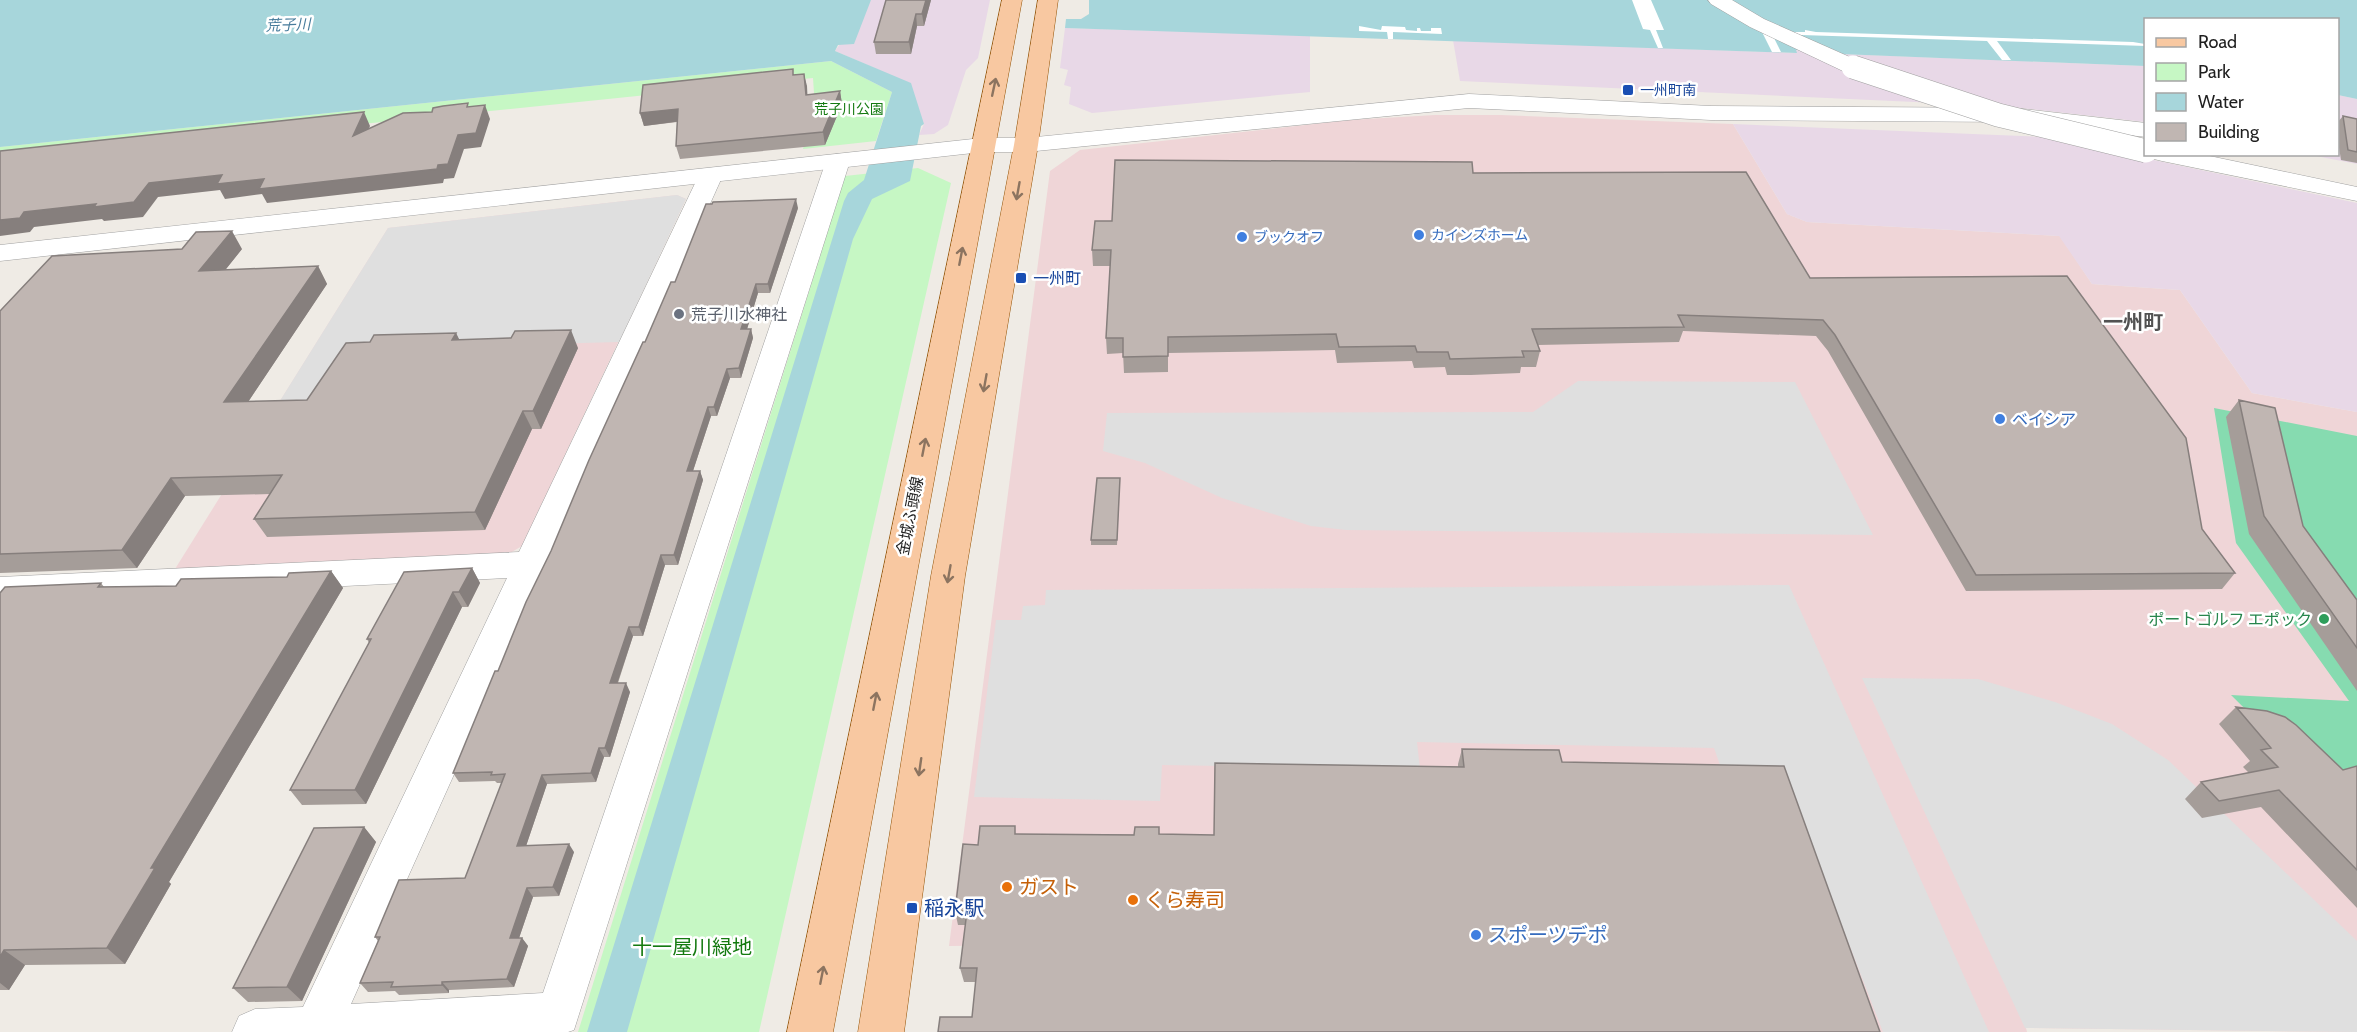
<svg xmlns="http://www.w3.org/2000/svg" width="2357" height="1032" viewBox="0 0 2357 1032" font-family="Cabin,'Noto Sans JP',sans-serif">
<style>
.commercial{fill:#efd5d7}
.industrial{fill:#e8d8e7}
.park{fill:#c6f7c4}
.pitch{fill:#86dbb0}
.parking{fill:#dfdfdf}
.water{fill:#a7d6db}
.pier{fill:#fff}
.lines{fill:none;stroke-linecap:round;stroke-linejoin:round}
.minor-casing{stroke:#a0a0a0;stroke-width:1}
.tertiary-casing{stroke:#a0a0a0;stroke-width:1}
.primary-casing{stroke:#945306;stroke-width:1}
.minor{fill:#fff;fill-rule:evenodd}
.tertiary{fill:#fff;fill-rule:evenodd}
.primary{fill:#f8c8a1;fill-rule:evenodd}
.tertiary-bridge-casing{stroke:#a0a0a0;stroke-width:24;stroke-linecap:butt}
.tertiary-bridge{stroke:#fff;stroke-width:23}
.wall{fill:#a59d99}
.shaded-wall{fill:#867f7d}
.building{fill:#c0b6b2;stroke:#867f7d;stroke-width:1.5}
.oneway{stroke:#8c7460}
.transit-dot{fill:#1a4fb4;stroke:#fff;stroke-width:2}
.shop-dot{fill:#3f7fe0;stroke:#fff;stroke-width:2}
.worship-dot{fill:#6b7280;stroke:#fff;stroke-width:2}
.leisure-dot{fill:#2e9e5b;stroke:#fff;stroke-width:2}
.food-dot{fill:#e8710a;stroke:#fff;stroke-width:2}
.labels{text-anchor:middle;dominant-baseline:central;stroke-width:5;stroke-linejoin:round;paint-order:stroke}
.far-transit-label{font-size:14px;fill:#164399;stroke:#fff;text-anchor:start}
.far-park-label{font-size:14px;fill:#147a10;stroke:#fff}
.far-shop-label{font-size:14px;fill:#366cbe;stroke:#fff;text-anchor:start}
.far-water-label{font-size:15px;font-style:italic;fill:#487c9c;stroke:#fff}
.transit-label{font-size:16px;fill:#164399;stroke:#fff;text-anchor:start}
.worship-label{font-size:16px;fill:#5b616d;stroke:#fff;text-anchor:start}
.shop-label{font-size:16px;fill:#366cbe;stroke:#fff;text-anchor:start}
.street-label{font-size:16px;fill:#1f1f1f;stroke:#fff}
.leisure-label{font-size:16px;fill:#27864d;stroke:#fff;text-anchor:end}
.quarter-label{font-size:20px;font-weight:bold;fill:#525252;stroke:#fff}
.near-food-label{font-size:20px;fill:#c56008;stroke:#fff;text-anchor:start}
.near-transit-label{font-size:20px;fill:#164399;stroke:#fff;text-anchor:start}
.near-shop-label{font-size:20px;fill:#366cbe;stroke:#fff;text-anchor:start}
.near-park-label{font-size:20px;fill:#147a10;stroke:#fff}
</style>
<rect width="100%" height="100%" fill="#efebe5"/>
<!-- commercial -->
<path class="commercial" d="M1435,115H1501L1733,124L1787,214L1807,222L2060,236L2092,284L2180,290L2252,393L2357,412V1032L2026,1028L2027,1032H1210V943L949,946L1050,171L1080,150L1350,120Z
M677,195L686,199L522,546L510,553L175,569L388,228Z"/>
<!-- industrial -->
<path class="industrial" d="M871,0H990L978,58L966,70L948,125L934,134L919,135L924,124L879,70L835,51Z
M1065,28L1310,35V92L1092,113L1069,104L1071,87L1064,85L1068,70L1060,68Z
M1453,40L1796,53L1795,50L1838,51L1841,54L2145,66V122L2002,106L1460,81Z
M2338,95L2357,99V164L2311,155L2338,154Z
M1733,124L2045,137L2357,203V412L2252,393L2180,290L2092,284L2059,236L1807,222L1787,214Z"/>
<!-- park -->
<path class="park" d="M831,61L892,92L876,141L803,149L815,108L813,78L0,161V147Z
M918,168L951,183L759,1032H578L845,176Z"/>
<!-- pitch -->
<path class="pitch" d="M2214,408L2357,436V820L2231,695L2349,701L2236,543Z"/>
<!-- parking -->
<path class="parking" d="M677,195L686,199L619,342L356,349L316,411L273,412L388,228Z
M1578,381L1795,382L1873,535L1346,530L1311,526L1222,498L1145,463L1103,451L1107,413L1533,412Z
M1789,585L1989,1032H1883L1780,766L1720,765L1714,748L1417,742L1420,769L1162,765L1160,801L974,797L996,620H1021L1023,606L1045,605L1046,590Z
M1862,678L1978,679L2055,702L2112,724L2168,760L2357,941V1032L2025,1028Z"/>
<!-- water -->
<path class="water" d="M0,0H871L854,44L838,45L835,51L911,83L924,124L921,126L910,181L872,199L853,239L627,1032H587L844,201L848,193L864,180L892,92L831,61L0,147Z
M1089,0H2357V99L2338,95V20H2146L2145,66L1840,54L1838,51L1796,50L1797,53L1065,28L1066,19H1081L1089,14Z"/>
<!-- pier -->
<path class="pier" d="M1632,0H1651L1664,30H1656L1663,48H1658L1650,30L1643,29Z
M1359,26L1381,30L1382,26L1405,27L1406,30L1417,31V28H1420L1421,31H1431V28H1441L1442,34L1393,32V39H1388L1387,32L1359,31Z
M1805,30L1816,32L2133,42L2145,44L2146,46L1997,41L2011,60H2002L1987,41L1772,34L1781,52H1772L1762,32H1805Z"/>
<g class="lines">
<defs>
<path id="minor" d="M838,154L847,156L850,161L574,1030L568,1032H232L239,1016L255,1009L303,1007L507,578L0,603V577L519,552L699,175L702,170L711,168L720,170L723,175L351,1004L543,993L826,161L829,156Z"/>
<path id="tertiary" d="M1708,0H1732L1764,19L1861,62L1864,67L1861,72L1853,74L1845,72L1750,27L1711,4Z
M1469,94L1711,106L2014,108L2146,123V137L2014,122L1711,120L1469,108L1026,152H982L0,261V245L982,138H1026Z
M2150,154H2200L2357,187V201L2162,161L2154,159Z"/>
<path id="primary" d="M1002,0H1022L833,1032H787Z
M1038,0H1058L1038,145L965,576L904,1032H858L931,576L1014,145Z"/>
</defs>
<!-- minor casing -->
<use href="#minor" class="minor-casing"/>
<!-- tertiary casing -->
<use href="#tertiary" class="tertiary-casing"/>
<!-- primary casing -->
<use href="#primary" class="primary-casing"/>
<!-- minor -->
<use href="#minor" class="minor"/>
<!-- tertiary -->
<use href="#tertiary" class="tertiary"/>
<!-- primary -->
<use href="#primary" class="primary"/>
<defs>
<path id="tertiary-bridge" d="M1853,67L1998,115L2146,151"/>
</defs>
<!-- tertiary-bridge casing -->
<use href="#tertiary-bridge" class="tertiary-bridge-casing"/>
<!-- tertiary-bridge -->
<use href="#tertiary-bridge" class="tertiary-bridge"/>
</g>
<!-- wall -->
<path class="wall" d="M886,0H931L924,26H917L911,54H876L874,42Z
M794,75L807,86V95L840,91L842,104L825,145L680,159L676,146L677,122L644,126L640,113Z
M2343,116L2357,119V163L2341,160L2337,135V123Z
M1473,173L1810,278L2202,529L2235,573L2222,589L1966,591L1828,351L1816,336L1683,331L1679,342L1538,345L1540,351L1536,367H1521L1520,373L1471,375H1447L1445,367L1414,368L1412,361L1337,363L1335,350L1168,353V372L1124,373L1123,353L1107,354L1106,338L1110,266H1093L1092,250L1112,221Z
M798,208L770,293H758L747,329H751L753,338L741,378H730L717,416H711L693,471H700L703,480L678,565H665L643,636H633L618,683L630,692L610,757H604L596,782L547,784L526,846L574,852L559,896L533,897L519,938H522L528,946L514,987L449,990V993L399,995L395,991L368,992L360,983L378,941L375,937L465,878L502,783H497L495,781L459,782L453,773L645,342L675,282Z
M242,249L225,270L318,266L327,284L248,402L307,400L370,342L456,333L459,340L578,348L541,429H532L485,530L267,537L254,519L270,494L185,496L137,568L0,573V311Z
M2239,400L2303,526L2357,600V691L2249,534L2226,417Z
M1120,478L1117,545H1091V540Z
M472,568L480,583L468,607H462L366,804L302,805L290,790L369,643L367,639Z
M331,571L343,588L169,882L171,884L125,964L25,965L9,990H0V593L101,583L104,587L176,586L287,577Z
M2236,707L2343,770L2357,766V908L2261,807L2202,818L2185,799L2201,782L2249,773L2243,767L2250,761L2219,724Z
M1462,749L1559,750L972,1017L976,982H964L960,968L966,925H958L955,911L978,845L1016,834L1214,835L1215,763L1458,767V764Z
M364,827L376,842L302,1001L248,1002L233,988Z"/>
<!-- shaded-wall -->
<path class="shaded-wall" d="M926,0H931L924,26L922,14Z
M916,14L917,26L911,54L909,42Z
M804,74L807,86L808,107L806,95Z
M840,91L842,104L825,145L823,132Z
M485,105L490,119L481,147L464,149L454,178L444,179L443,183L267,203L262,194L225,199L220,190L158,197L143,217L104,221L102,219L34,227L30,232L0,236V220L24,212L149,183L222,175L264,179L438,165L458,135Z
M678,109L682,121L644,126L640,113Z
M364,112L370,126L360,150L353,136Z
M796,199L798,208L770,293L768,284Z
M232,231L242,249L211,288L199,271Z
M318,266L327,284L236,420L224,402Z
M756,284L758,293L744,339L741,329Z
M751,329L753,338L741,378L739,368Z
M571,330L578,348L541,429L533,411Z
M456,333L465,351L452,340Z
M727,369L730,378L717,416L714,407Z
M708,407L711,416L690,480L687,471Z
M523,411L532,429L485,530L475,512Z
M700,471L703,480L678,565L674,555Z
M171,478L185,496L137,568L122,550Z
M661,555L665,565L643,636L639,627Z
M472,568L480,583L468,607L459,592Z
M331,571L343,588L169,882L171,884L125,964L107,948L151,868Z
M453,592L462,607L366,804L355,790Z
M629,627L633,636L614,693L610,683Z
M626,683L630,692L610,757L605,748Z
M599,748L604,757L596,782L591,773Z
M542,775L547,784L523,855L517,846Z
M364,827L376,842L302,1001L287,987Z
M569,844L574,852L559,896L553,887Z
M527,888L533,897L516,947L510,938Z
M522,938L528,946L514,987L507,979Z
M4,950L25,965L9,990L0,983V957Z
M442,982L449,990V993L442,985Z"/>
<!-- building -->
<path class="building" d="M886,0H926L922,14H916L909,42H874Z
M793,69V75L804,74L806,95L840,91L823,132L676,146L678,109L640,113L643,85Z
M468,103L467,107L485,105L476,133L458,135L448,164L438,165L437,169L259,189L264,179L217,184L222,175L149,183L134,202L94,207L96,204L24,212L20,218L0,220V151L364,112L353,136L403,113L432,112L433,108L443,106Z
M2343,116L2357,119V152L2348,150Z
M1115,160L1472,162L1473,173L1746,172L1810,278L2067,276L2186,438L2202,529L2235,573L1976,575L1835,335L1823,320L1678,315L1684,327L1532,329L1540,351H1522L1524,357L1450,359L1448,352H1417L1415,346L1339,347L1336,334L1168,337V356L1123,357V338H1106L1111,250H1092L1095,221H1112Z
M796,199L768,284H756L741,329H751L739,368L727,369L714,407H708L687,471H700L674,555H661L639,627H629L610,683H626L605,748H599L591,773L542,775L517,846L569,844L553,887L527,888L510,938H522L507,979L442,982V985L391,987L393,982L360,983L380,937H375L399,880L465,878L505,774L491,775L492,772L453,773L495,671H498L526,602L551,551L589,460L643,342H645L671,282H675L706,204H712L713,202Z
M232,231L199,271L318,266L224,402L307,400L346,343L370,342L374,335L456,333L452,340L511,338L515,331L571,330L533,411H523L475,512L254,519L282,475L171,478L122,550L0,554V311L52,256L182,249L196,232Z
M2239,400L2275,408L2303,526L2357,600V648L2264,516Z
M1097,478H1120L1117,540H1091Z
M472,568L459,592H453L355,790H290L371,639H367L404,572Z
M331,571L151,868H155L107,948L4,950L0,957V593L5,587L101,583L98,587L176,586L181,579L287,577L289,573Z
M2236,707L2267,711L2285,717L2296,725L2343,770L2357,766V870L2279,790L2219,801L2201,782L2278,767L2261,750L2271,748Z
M1462,749L1559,750L1562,762L1784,766L1880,1032H938L940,1017H972L977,968H960L967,911H955L963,844L978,845L980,826H1015V834L1134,835L1135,827H1159V834L1214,835L1215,763L1464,767Z
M364,827L287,987L233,988L314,828Z"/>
<!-- one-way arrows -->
<defs><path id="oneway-shaft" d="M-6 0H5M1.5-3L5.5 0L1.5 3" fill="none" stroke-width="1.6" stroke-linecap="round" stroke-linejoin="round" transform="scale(1.5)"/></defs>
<g class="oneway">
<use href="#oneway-shaft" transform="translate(994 87) rotate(-78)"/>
<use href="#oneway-shaft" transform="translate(1018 191) rotate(100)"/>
<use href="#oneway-shaft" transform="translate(961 256) rotate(-79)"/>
<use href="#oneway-shaft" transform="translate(985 383) rotate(100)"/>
<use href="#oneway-shaft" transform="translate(924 447) rotate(-79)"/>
<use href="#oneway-shaft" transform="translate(949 574) rotate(100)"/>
<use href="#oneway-shaft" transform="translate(875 701) rotate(-79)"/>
<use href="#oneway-shaft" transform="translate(920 767) rotate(98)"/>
<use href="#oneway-shaft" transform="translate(822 975) rotate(-79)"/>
</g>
<!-- markers -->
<g class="transit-dot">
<rect x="1622" y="84" width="12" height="12" rx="3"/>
<rect x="1015" y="272" width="12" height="12" rx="3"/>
<rect x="906" y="902" width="12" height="12" rx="3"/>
</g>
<g class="shop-dot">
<circle cx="1419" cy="235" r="6"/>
<circle cx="1242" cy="237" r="6"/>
<circle cx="2000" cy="419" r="6"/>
<circle cx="1476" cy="935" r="6"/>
</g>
<circle class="worship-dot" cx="679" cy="314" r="6"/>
<circle class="leisure-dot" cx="2324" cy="619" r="6"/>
<g class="food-dot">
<circle cx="1007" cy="887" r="6"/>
<circle cx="1133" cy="900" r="6"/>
</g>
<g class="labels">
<!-- far-transit labels -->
<g class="far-transit-label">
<text x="1640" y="90">一州町南</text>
</g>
<!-- far-park labels -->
<g class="far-park-label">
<text x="849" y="109">荒子川公園</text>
</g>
<!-- far-shop labels -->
<g class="far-shop-label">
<text x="1431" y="235">カインズホーム</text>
<text x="1254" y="237">ブックオフ</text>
</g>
<!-- far-water labels -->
<g class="far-water-label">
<text transform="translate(288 25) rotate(-2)">荒子川</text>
</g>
<!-- transit labels -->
<g class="transit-label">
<text x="1033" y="278">一州町</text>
</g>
<!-- worship labels -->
<g class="worship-label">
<text x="691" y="314">荒子川水神社</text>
</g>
<!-- shop labels -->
<g class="shop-label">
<text x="2012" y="419">ベイシア</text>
</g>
<!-- street labels -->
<g class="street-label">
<text transform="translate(910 516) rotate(-79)">金城ふ頭線</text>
</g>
<!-- leisure labels -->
<g class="leisure-label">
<text x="2312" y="619">ポートゴルフ エポック</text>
</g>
<!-- quarter labels -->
<g class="quarter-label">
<text x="2133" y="322">一州町</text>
</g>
<!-- near-food labels -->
<g class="near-food-label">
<text x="1019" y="887">ガスト</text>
<text x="1145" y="900">くら寿司</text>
</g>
<!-- near-transit labels -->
<g class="near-transit-label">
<text x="924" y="908">稲永駅</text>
</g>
<!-- near-shop labels -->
<g class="near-shop-label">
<text x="1488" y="935">スポーツデポ</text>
</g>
<!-- near-park labels -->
<g class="near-park-label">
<text x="692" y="947">十一屋川緑地</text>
</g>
</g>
<!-- legend -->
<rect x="2144" y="18" width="195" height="138" fill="#ffffff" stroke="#a5a5a5" stroke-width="1.5"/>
<rect x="2156" y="38" width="30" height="9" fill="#f8c8a1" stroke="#a5a5a5" stroke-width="1.5"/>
<text x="2198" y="48" font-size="18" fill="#1f1f1f">Road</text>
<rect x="2156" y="63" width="30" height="18" fill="#c6f7c4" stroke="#a5a5a5" stroke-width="1.5"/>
<text x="2198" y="78" font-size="18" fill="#1f1f1f">Park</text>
<rect x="2156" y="93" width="30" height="18" fill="#a7d6db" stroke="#a5a5a5" stroke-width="1.5"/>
<text x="2198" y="108" font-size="18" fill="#1f1f1f">Water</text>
<rect x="2156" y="123" width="30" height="18" fill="#c0b6b2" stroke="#a5a5a5" stroke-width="1.5"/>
<text x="2198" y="138" font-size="18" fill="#1f1f1f">Building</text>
</svg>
